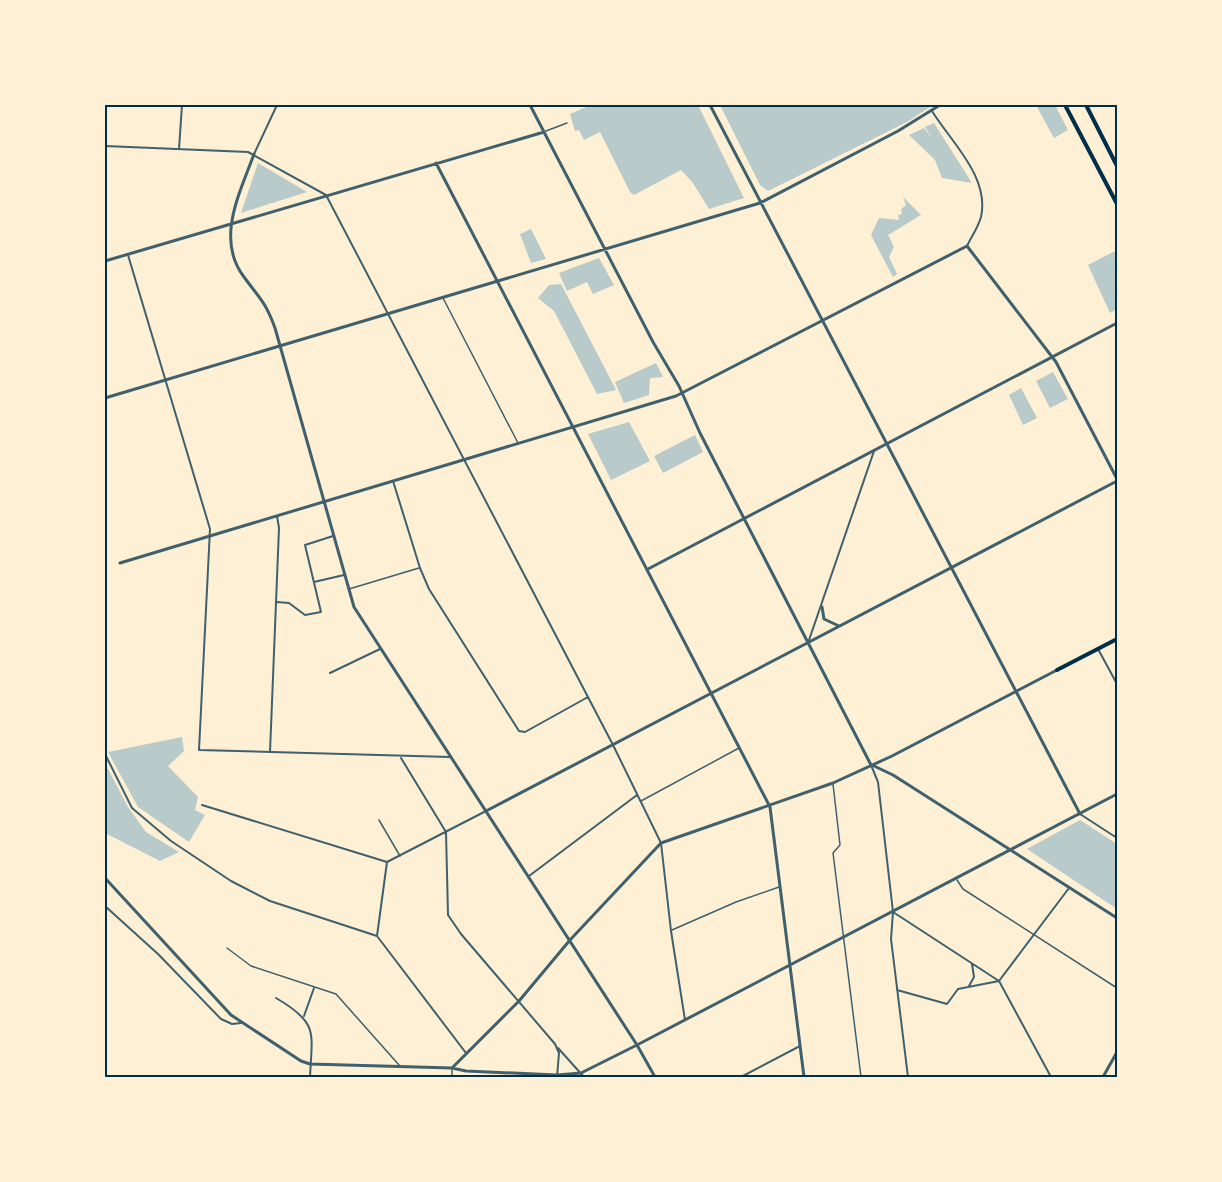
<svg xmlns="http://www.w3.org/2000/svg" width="1222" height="1182" viewBox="0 0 1222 1182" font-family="Montserrat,sans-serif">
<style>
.green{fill:#b9caca}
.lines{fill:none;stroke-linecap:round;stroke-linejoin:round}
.service{stroke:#3f606c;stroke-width:1.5}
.minor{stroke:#3f606c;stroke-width:2}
.tertiary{stroke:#3f606c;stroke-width:3}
.secondary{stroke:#003049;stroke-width:4}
.neatline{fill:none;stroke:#003049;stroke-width:2}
</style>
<rect width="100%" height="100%" fill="#fdf0d5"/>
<!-- green -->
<path class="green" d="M591,105H698L744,198L709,209L693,183L681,170L634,195L630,192L600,132L584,140L579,130L575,131L570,114Z
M720,105H933L907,122L768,191L760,185Z
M1036,105H1055L1068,130L1054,138Z
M934,123L972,183L942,178L935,160L909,135L924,128L932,138L925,127Z
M258,163L307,192L241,213Z
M903,197L921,215L888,235L894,247L889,257L897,274L893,277L871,235L879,218L899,220L898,215L902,214L901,209L906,205Z
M531,229L546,259L531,263L520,234Z
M1117,250V309L1110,313L1088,265Z
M599,258L614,285L593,294L587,282L567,291L559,273Z
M561,284L612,382L616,390L597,394L554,311L538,298L549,285Z
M656,363L663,377L650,378L649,395L624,403L615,382Z
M1053,372L1068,399L1050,408L1036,381Z
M1021,388L1037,418L1023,425L1009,395Z
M629,422L650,461L611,480L588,434Z
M695,435L703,452L663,473L654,456Z
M182,737L184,751L168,766L198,797L195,810L205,815L189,842L138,807L108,752Z
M105,763L128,807L146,832L179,852L160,861L105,833Z
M1080,820L1117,844V909L1027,849Z"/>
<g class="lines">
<!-- service -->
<path class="service" d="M546,131L567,123
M443,298L518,443
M349,589L419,568
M833,784L840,845L833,853L861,1077
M641,801L739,748
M379,820L400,856
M957,880L963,889L1117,988
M672,930L736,902L779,887
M227,948L251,966L336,994L399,1065
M452,1077V1069"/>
<!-- minor -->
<path class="minor" d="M932,111C951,142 990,177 981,217C978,228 971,237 967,246
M105,146L248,152L326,195L613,745L661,843L671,931L685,1020
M179,149L182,105
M254,154L277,105
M128,255L210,529L199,750L450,757
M393,481L420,568L429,589L519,731L525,732L588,697
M314,582L344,575
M277,602L289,603L305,615L321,612L305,545L333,536
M808,643L874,451
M1098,649L1117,684
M330,673L380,649
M270,752L279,528L277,516
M105,754L132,808L171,841L231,881L270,901L377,936L466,1053
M401,758L446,832L448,915L461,934L555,1044L559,1053L557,1077
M871,765L878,782L893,912L999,981L1051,1077
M202,805L387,862L486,811
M1080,814L1117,838
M529,876L637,795
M105,906L158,954L221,1019L232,1024L241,1023
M893,912L891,939L908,1077
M377,936L387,862
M999,981L1069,888
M969,986L974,977L972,964
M897,990L947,1004L958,989L999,981
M276,998C319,1023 312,1032 310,1077
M304,1016L314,988
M558,1048L584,1077
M741,1077L800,1046"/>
<!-- tertiary -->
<path class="tertiary" d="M530,105L653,342L679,386L700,433L871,765
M710,105L1080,814
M254,154C240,193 215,239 244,277C260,299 265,301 275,328L354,607L637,1045L655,1077
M436,163L770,807L804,1077
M105,261L544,132
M105,398L760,203L898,131L940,105
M120,563L676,396L967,246L1056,362L1117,479
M648,569L1117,323
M822,607L824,619L839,626
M872,765L893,775L1117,918
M486,811L1117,481
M105,878L231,1015L301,1061L310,1064L452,1068L466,1071L557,1075L581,1073L637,1045L1117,794
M452,1068L519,1001L570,940L661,843L833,783L892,756L1057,670
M1103,1077L1117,1052"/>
<!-- secondary -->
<path class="secondary" d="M1065,105L1117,204
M1086,105L1117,166
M1057,670L1117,639"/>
</g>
<!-- border -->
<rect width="1222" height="1182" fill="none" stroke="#fdf0d5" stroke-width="213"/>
<rect x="106" y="106" width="1010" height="970" class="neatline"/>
</svg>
